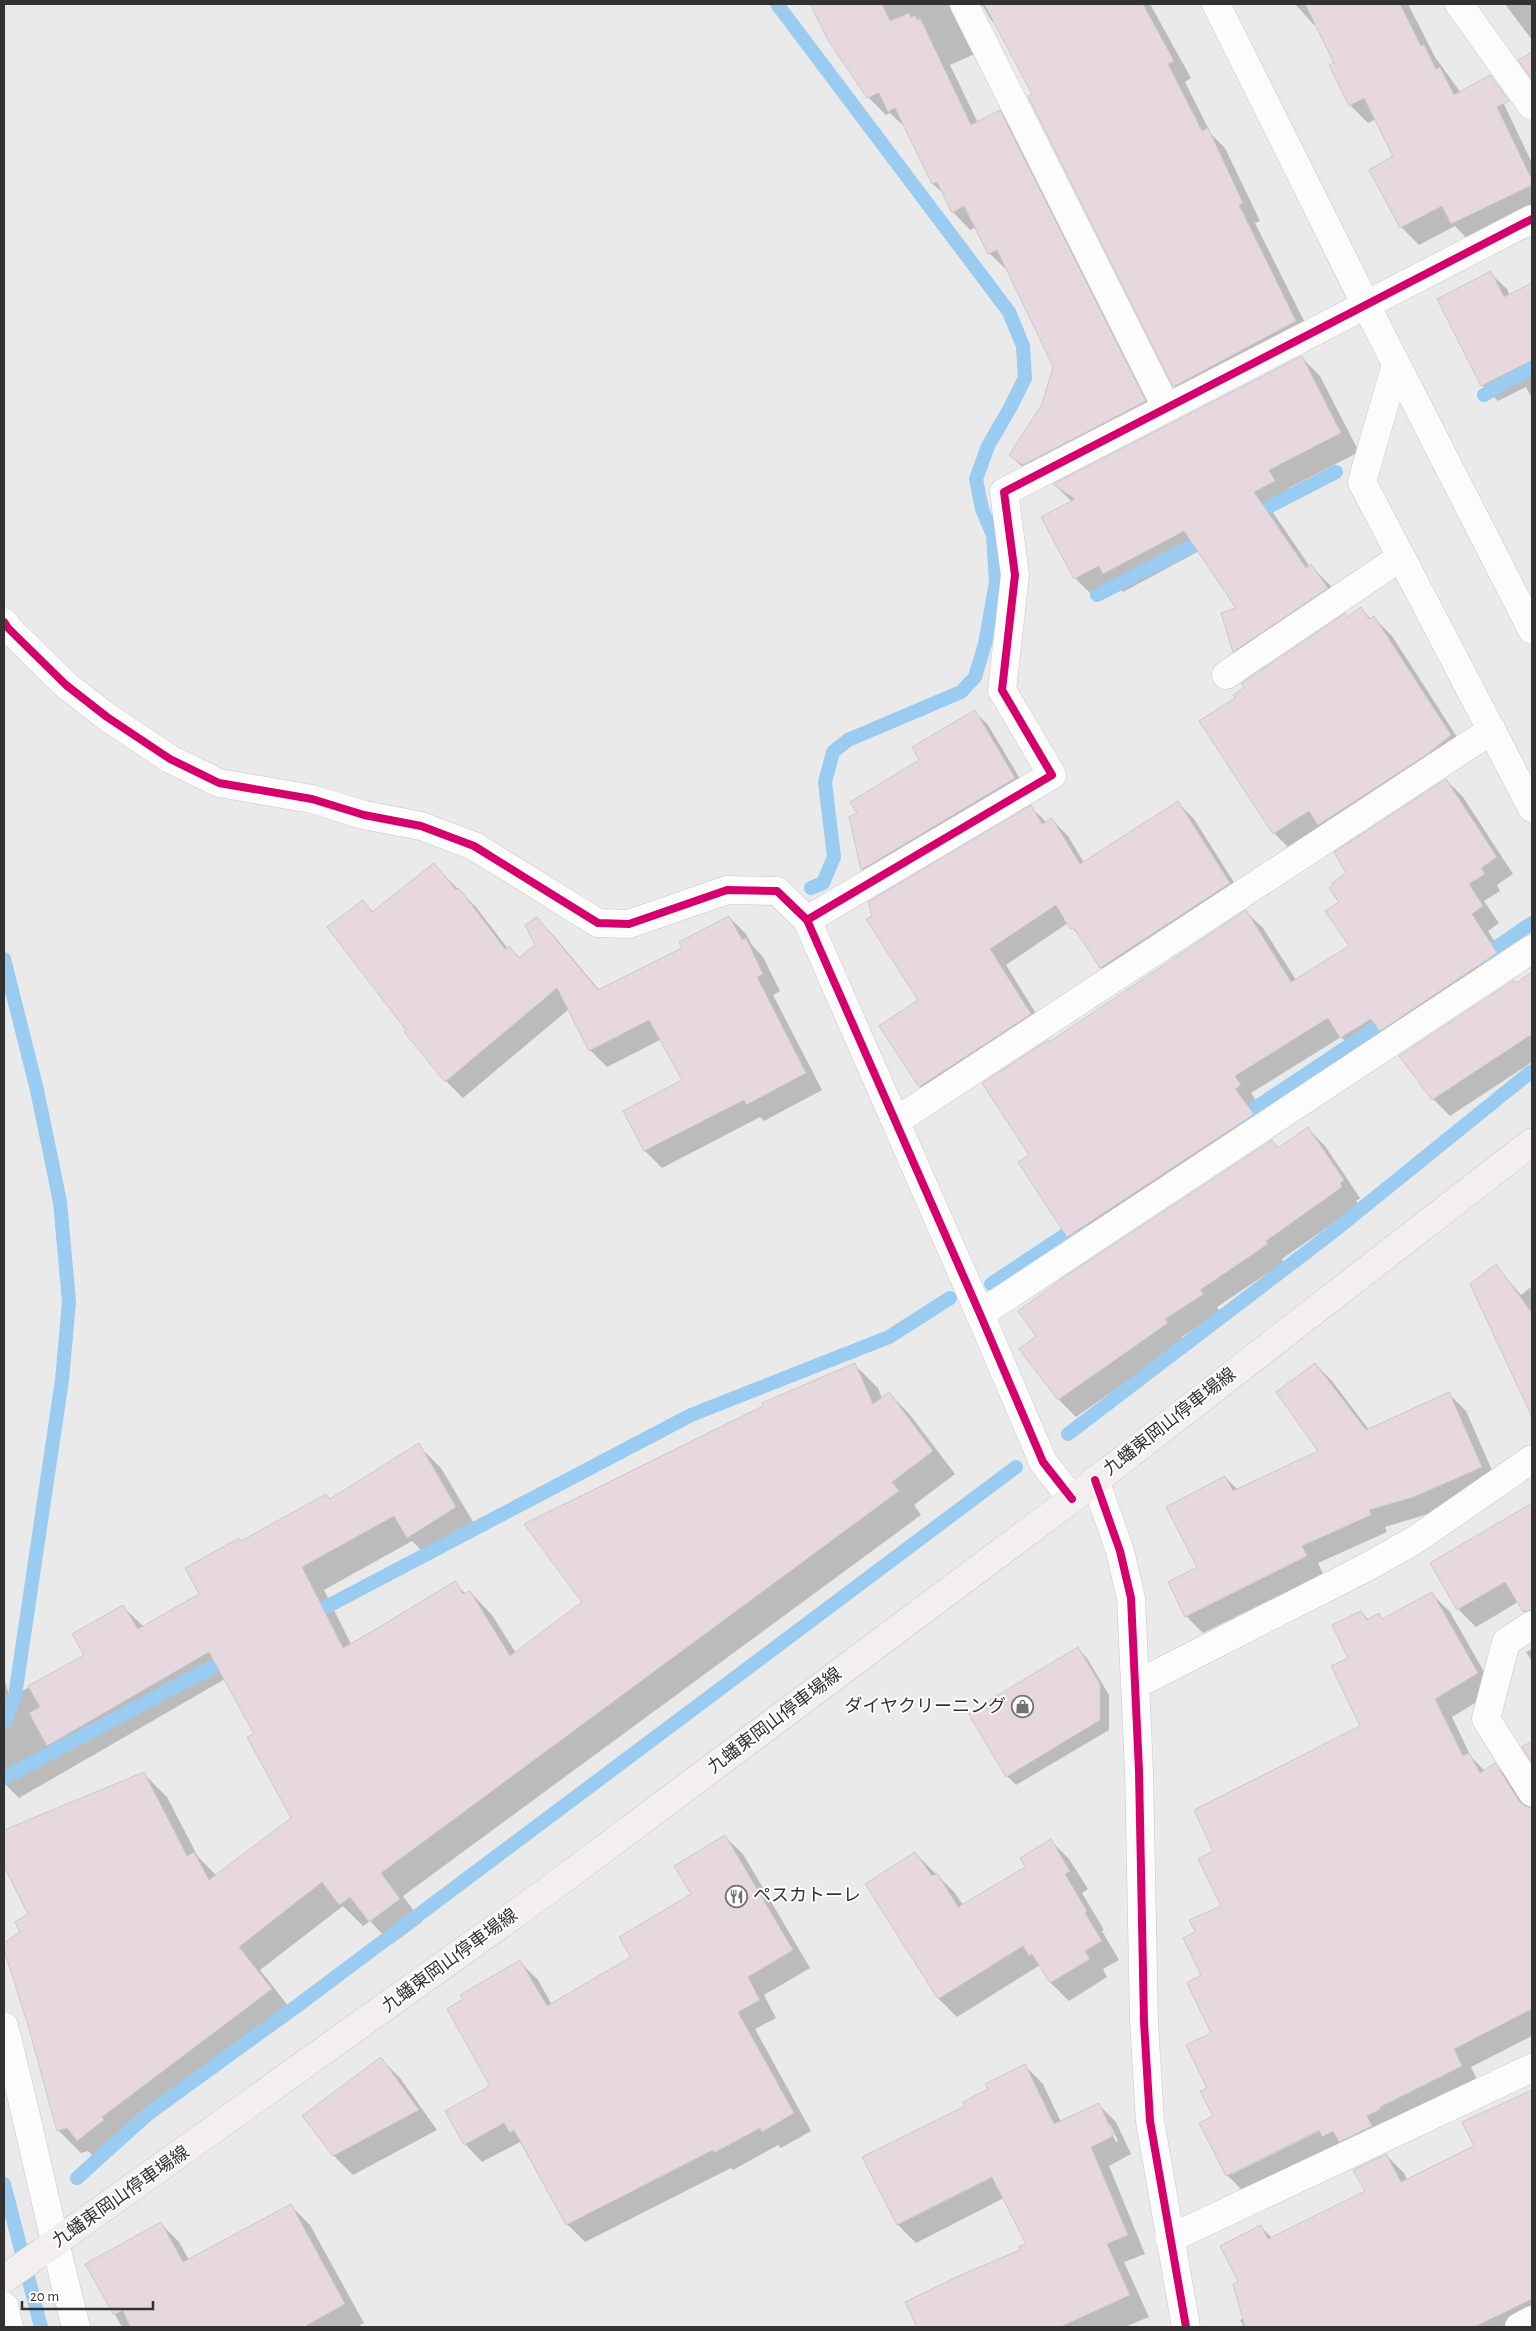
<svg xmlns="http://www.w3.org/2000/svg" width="1536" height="2331" viewBox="0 0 1536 2331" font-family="'Alegreya Sans','Noto Sans JP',sans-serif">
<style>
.shadow{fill:#0003;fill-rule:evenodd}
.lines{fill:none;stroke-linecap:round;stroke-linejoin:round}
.stream{stroke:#9acbf0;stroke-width:14}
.building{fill:#e7d7de;stroke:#cac9c9}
.minor-casing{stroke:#c7c7c8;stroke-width:29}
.tertiary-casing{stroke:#c7c7c8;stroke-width:29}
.secondary-casing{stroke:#c7c7c8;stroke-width:29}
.minor{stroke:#fcfcfc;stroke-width:28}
.tertiary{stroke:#fcfcfc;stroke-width:28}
.secondary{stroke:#f2efee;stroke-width:28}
.cycleway-casing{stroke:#fff;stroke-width:11}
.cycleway{stroke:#d6006c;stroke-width:8}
.labels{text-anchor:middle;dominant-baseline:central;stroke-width:4;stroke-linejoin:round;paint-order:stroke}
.street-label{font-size:18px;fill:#323233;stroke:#fff}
.poi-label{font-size:18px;fill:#323233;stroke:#fff;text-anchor:end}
</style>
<rect width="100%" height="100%" fill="#eaeaeb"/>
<!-- shadow -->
<path class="shadow" d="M811,4H1150L1191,78L1185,82L1211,134L1225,148L1260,221L1255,223L1313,339L1192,404L1174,386L1034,95L998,28L991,20L983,6L974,8L979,52L950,65L978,123L1000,112L1017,129L1162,419L1028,472L1010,455L1044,405L1054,366L1008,271L990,254L976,227L970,230L953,212L945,195L933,184L907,129L890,113L886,115L868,97L826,35Z
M1295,4H1408L1435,57L1461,93L1501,98L1532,163V211L1469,241L1455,226L1419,245L1401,227L1371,170L1395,157L1376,119L1368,123L1350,105L1335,63L1316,24L1314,25Z
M1505,4H1532V40Z
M1490,273L1507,289L1510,296L1532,285V399L1526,387L1498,401L1482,385Z
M1301,357L1320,376L1359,452L1287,489L1293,500L1272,511L1310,567L1311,566L1330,585L1345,607L1252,669L1234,651L1238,609L1199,551L1123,592L1116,585L1094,597L1075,578L1043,518L1072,502L1055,485Z
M1361,609L1371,619L1374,618L1392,636L1468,754L1293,852L1274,833L1201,721L1237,698Z
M975,712L988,725L1028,792L876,882L862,869L921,760Z
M1446,780L1463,797L1513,874L1497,885L1500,891L1484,901L1499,923L1488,931L1513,970L1358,1054L1341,1037L1251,1093L1257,1102L1251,1106L1269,1132L1085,1253L1068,1237L1020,1162L1030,1155L1049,1043L1246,912L1263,928L1296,980L1350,946L1340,902L1348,873Z
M1178,803L1194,819L1245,900L1117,984L1101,968L1084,941L1068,923L1006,965L1046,1030L935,1103L920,1087L919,1001L1031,807L1047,823L1052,820L1068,836L1084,863Z
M434,865L476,907L508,949L509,948L520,958L537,945V919L554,936L600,991L684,948L729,917L746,934L752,945L763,957L780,991L773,995L822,1090L764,1121L760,1117L662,1168L645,1151L625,1111L684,1080L662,1039L607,1067L590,1050L569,1009L463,1098L446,1081L406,1032L408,1031L363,901L374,913Z
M1532,974V1062L1450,1116L1433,1099L1517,984Z
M1308,1129L1325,1146L1360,1198L1356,1201L1359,1205L1282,1259L1284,1262L1217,1307L1220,1312L1182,1337L1184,1341L1076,1417L1059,1400L1021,1349L1272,1141L1279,1149Z
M1496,1266L1521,1295L1532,1286V1414L1471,1284Z
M1315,1364L1332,1381L1369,1430L1449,1394L1466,1411L1498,1484L1431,1513L1385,1527L1387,1532L1318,1563L1323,1574L1203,1633L1186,1616L1225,1477L1238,1490L1320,1452Z
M855,1365L878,1388L882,1398L889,1393L911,1416L955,1474L914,1505L921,1515L403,1896L422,1922L392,1944L370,1921L363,1926L343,1906L260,1970L293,2012L124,2140L125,2143L100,2163L88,2151L81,2153L58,2130L29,2024L4,1946L21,1932L30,1914L4,1863V1832L144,1774L167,1797L198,1857L217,1876L293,1819L255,1734L225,1679L19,1798L4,1783V1678L10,1698L85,1655L123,1607L144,1627L201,1594L241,1542L331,1500L418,1445L441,1468L478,1530L431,1560L412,1541L324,1590L351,1644L454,1583L466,1594L470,1592L492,1615L516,1653L584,1602Z
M1532,1506V1620L1518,1602L1476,1627L1458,1609L1431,1563Z
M1432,1594L1450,1612L1495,1691L1452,1717L1471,1757L1485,1771L1495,1765L1513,1783L1529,1808L1532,1809V2036L1471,2067L1479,2084L1245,2193L1227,2175L1208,2088L1213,2034L1197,1933L1223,1906L1215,1851L1361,1726L1350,1659L1361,1612L1369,1620L1378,1615L1383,1620ZM1324,2126L1325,2128L1232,2174V2171Z
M1077,1648L1087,1658L1109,1695V1730L1016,1785L1007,1776Z
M1532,1649V1662L1526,1652Z
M725,1837L743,1854L810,1968L764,1995L776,2018L755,2029L811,2131L781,2148L778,2145L733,2170L731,2168L585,2242L567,2224L520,2142L482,2162L465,2144L492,2086L520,1962L538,1980L552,2005L633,1957L693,1895Z
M1051,1841L1069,1859L1088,1889L1082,1893L1104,1930L1102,1931L1119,1960L1103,1969L1107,1977L1069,2001L1051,1983L1040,1965L957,2017L939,1999L866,1884L915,1853L955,1893L963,1905L1026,1867Z
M381,2059L400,2078L437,2130L353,2175L334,2156L304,2116Z
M1025,2066L1043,2084L1061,2122L1098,2104L1116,2122L1131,2154L1109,2166L1145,2254L1124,2262L1149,2317L1125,2327H918L907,2303L1022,2251L1027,2244L1004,2198L916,2243L898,2225L864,2158L967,2107ZM1107,2124H1110L1118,2141L1116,2142Z
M1532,2091V2327H1244L1240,2320L1244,2318L1239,2282L1261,2227L1272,2238L1366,2192L1386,2155L1404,2173L1407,2180L1475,2147L1464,2123Z
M291,2206L310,2225L364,2323L357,2327H122L87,2264L160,2223L179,2242L189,2260Z"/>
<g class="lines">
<!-- stream -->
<path class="stream" d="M777,4L1009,312L1023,346L1025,378L1010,408L988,446L976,479L982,509L993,535L996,582L985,644L975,677L961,692L848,740L833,752L825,782L834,857L823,883L811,888
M1484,395L1532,367
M1249,517L1336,472
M1097,595L1210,537
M4,959L37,1090L60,1202L69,1302L62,1380L15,1696L4,1723
M1479,959L1532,923
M1237,1120L1392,1017
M991,1284L1080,1225
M1068,1434L1329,1235L1532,1071
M307,1617L691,1415L889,1337L950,1298
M4,1778L233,1656
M77,2178L148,2114L297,2006L1016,1467
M4,2184L41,2327"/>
</g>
<!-- building -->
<path class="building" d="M810,4H882L890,21L909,13L911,18L915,15L917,20L920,18L971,125L1000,110L1146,401L1023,465L1009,455L1042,404L1053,367L1048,356L997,250L988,254L964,206L952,213L937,182L932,184L895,108L888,112L879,93L867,98L828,40Z
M984,4H1143L1174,61L1168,64L1202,131L1208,128L1243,203L1239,205L1296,321L1173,387L1028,96L1032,94Z
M1305,4H1400L1421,46L1424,45L1436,69L1440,67L1454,95L1490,75L1509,101L1497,107L1532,180V185L1451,224L1442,206L1400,228L1369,170L1393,156L1364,98L1349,106L1329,65L1334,63Z
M1532,52V80L1518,60Z
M1491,271L1504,297L1532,283V360L1481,386L1437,299Z
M1302,356L1341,433L1269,470L1275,481L1254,492L1306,568L1311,564L1328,588L1233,652L1221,613L1236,608L1184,531L1103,574L1099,566L1074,579L1041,517L1075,499L1053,484Z
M1361,607L1369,619L1374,616L1451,735L1429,753L1318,825L1309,811L1273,834L1199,721L1235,698L1233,695L1244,688L1242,683L1345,613L1347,617Z
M975,710L1015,778L861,870L849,817L857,813L850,802L919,760L912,747Z
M1446,779L1497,857L1481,868L1485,874L1469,884L1483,906L1472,914L1497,953L1380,1031L1371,1019L1340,1038L1328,1018L1235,1076L1241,1085L1235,1089L1254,1114L1067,1237L1018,1162L1029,1155L982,1083L1048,1040L1049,1042L1246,910L1291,982L1349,946L1325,911L1339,902L1329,888L1333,885L1332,883L1346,873L1334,852Z
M1178,801L1230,883L1100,968L1074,928L1070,929L1056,905L990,949L1031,1014L919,1087L879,1026L918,1000L866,919L872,916L868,902L1031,805L1042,824L1052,818L1080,864Z
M434,863L456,890L459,888L505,949L509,946L519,958L535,945L525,925L537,917L598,990L682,948L679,942L729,916L742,940L746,938L763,974L757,977L806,1073L746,1105L744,1100L644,1151L623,1111L682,1080L649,1020L589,1051L557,988L445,1082L404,1032L406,1030L327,927L363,900L372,912Z
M1532,972V1034L1432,1100L1399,1056L1514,980L1516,983Z
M1308,1127L1344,1180L1340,1183L1342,1187L1266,1241L1268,1244L1200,1290L1204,1294L1165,1319L1168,1323L1058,1400L1019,1349L1036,1336L1018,1311L1067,1275L1272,1140L1278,1148Z
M1496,1264L1532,1313V1417L1470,1284Z
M855,1363L873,1404L889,1392L933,1451L892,1482L899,1491L381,1873L400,1899L369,1922L350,1897L339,1905L322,1882L239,1947L272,1989L102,2117L104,2120L77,2141L67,2128L57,2131L28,2025L4,1950V1943L20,1932L15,1922L28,1914L4,1866V1830L144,1772L187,1856L194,1852L209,1880L291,1818L247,1737L254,1734L209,1652L47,1746L29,1713L40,1707L28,1686L84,1655L72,1634L123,1605L138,1629L199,1594L185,1568L239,1538L241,1541L326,1494L330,1499L419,1443L456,1507L407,1538L394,1516L302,1567L343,1648L378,1628L455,1581L463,1594L470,1591L510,1656L582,1602L524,1524L763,1406L762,1403Z
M1315,1363L1366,1430L1449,1392L1482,1467L1414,1497L1369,1510L1371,1515L1302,1546L1307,1556L1185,1617L1168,1582L1197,1567L1166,1507L1225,1476L1233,1491L1318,1451L1276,1392Z
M1532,1503V1610L1523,1612L1505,1582L1457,1610L1430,1563Z
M1432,1592L1478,1673L1435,1699L1463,1756L1469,1753L1480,1773L1495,1763L1519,1801L1525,1806L1532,1808V2009L1454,2049L1462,2066L1380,2107L1381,2109L1367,2116L1372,2126L1339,2142L1333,2131L1322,2137L1319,2130L1226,2176L1199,2123L1213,2116L1200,2091L1207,2088L1186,2045L1211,2033L1187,1983L1201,1975L1183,1938L1195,1932L1189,1920L1221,1906L1198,1859L1213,1851L1194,1810L1360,1726L1331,1666L1348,1658L1332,1625L1361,1611L1367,1620L1379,1613L1382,1619Z
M1078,1647L1100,1684V1720L1006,1777L968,1713Z
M1532,1741V1763L1522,1747Z
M725,1835L793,1950L748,1977L760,2000L738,2012L794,2113L762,2132L760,2128L714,2153L713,2150L566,2225L514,2130L510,2133L504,2123L464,2145L445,2111L490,2086L447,2009L463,1999L460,1995L520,1960L547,2006L631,1957L619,1937L691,1894L674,1866Z
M1051,1839L1070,1871L1065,1874L1087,1911L1085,1913L1102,1941L1085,1951L1090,1959L1050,1983L1032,1954L1029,1956L1023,1946L938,1999L865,1884L915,1852L932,1876L937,1873L958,1907L1025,1867L1020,1858Z
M381,2057L419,2110L333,2156L302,2116Z
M1025,2064L1054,2124L1099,2103L1114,2136L1091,2147L1128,2235L1107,2244L1130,2295L1060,2327H917L905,2302L963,2274L1020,2250L1018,2247L1026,2244L992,2177L897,2225L862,2157L965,2106L963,2102L988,2089L985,2084Z
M1532,2090V2299L1474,2327H1245L1233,2284L1238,2281L1220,2246L1261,2225L1268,2239L1365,2191L1353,2170L1386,2154L1401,2182L1474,2146L1462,2122Z
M291,2204L345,2304L304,2327H130L123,2310L114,2315L85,2264L161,2222L183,2262Z"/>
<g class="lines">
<defs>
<path id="minor" d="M964,4L1166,407
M1459,4L1532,106
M1396,364L1362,482L1532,808
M4,622L8,628L66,685L107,717L170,759L219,783L312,799L364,815L421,826L474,846L598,923L629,924L727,890L777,891L807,920L980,1314L1043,1462L1072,1499
M1226,675L1401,557
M807,920L1052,775L1002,690L1015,575L1004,492L1532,219
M896,1121L1492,730
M980,1314L1532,949
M1095,1480L1120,1551L1131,1598L1139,1771L1144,2022L1150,2121L1186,2327
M1532,1625L1506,1642L1486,1719L1532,1792
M1135,1685L1367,1567L1415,1540L1532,1459
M4,2026C30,2126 50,2227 76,2327
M1169,2239L1532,2068
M4,2306L9,2327
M1519,2327L1532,2320"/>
<path id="tertiary" d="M1216,4L1366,305L1532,630"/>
<path id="secondary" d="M4,2279L550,1889L1072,1499L1532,1142"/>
</defs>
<!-- minor casing -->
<use href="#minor" class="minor-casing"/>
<!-- tertiary casing -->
<use href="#tertiary" class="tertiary-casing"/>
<!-- secondary casing -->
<use href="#secondary" class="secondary-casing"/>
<!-- minor -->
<use href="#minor" class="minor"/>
<!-- tertiary -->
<use href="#tertiary" class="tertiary"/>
<!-- secondary -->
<use href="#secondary" class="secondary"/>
<defs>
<path id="cycleway" d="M4,622L8,628L66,685L107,717L170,759L219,783L312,799L364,815L421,826L474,846L598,923L629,924L727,890L777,891L807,920L980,1314L1043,1462L1072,1499
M807,920L1052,775L1002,690L1015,575L1004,492L1532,219
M1095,1480L1120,1551L1131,1598L1139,1771L1144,2022L1150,2121L1186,2327"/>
</defs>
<!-- cycleway casing -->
<use href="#cycleway" class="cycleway-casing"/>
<!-- cycleway -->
<use href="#cycleway" class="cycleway"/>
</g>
<!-- icons -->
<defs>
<symbol id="shop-ring" viewBox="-11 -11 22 22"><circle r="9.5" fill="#fff" stroke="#727273" stroke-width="1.5"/><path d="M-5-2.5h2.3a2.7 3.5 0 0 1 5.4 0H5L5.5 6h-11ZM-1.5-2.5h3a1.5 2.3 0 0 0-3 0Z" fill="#727273"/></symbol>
<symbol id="restaurant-ring" viewBox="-11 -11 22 22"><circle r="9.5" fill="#fff" stroke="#727273" stroke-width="1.5"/><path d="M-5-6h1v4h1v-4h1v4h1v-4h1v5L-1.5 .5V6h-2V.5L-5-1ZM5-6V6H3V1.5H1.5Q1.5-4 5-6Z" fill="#727273"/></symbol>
</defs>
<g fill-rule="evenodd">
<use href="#shop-ring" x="1010" y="1694" width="25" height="25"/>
<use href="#restaurant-ring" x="724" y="1884" width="25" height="25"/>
</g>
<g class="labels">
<!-- street labels -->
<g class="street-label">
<text transform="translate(1170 1422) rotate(-38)">九蟠東岡山停車場線</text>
<text transform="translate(775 1721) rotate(-37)">九蟠東岡山停車場線</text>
<text transform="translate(450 1961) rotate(-36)">九蟠東岡山停車場線</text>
<text transform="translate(121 2197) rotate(-35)">九蟠東岡山停車場線</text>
</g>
<!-- poi labels -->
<g class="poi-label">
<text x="1006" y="1707">ダイヤクリーニング</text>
<text x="753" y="1896" text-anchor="start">ペスカトーレ</text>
</g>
</g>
<!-- border -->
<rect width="1536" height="2331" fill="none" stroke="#323233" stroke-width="10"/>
<!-- scale -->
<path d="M22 2301v8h131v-8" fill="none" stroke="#323233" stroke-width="2.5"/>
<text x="30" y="2301" font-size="15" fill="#323233" stroke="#ffffff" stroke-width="4" paint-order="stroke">20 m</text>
</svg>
